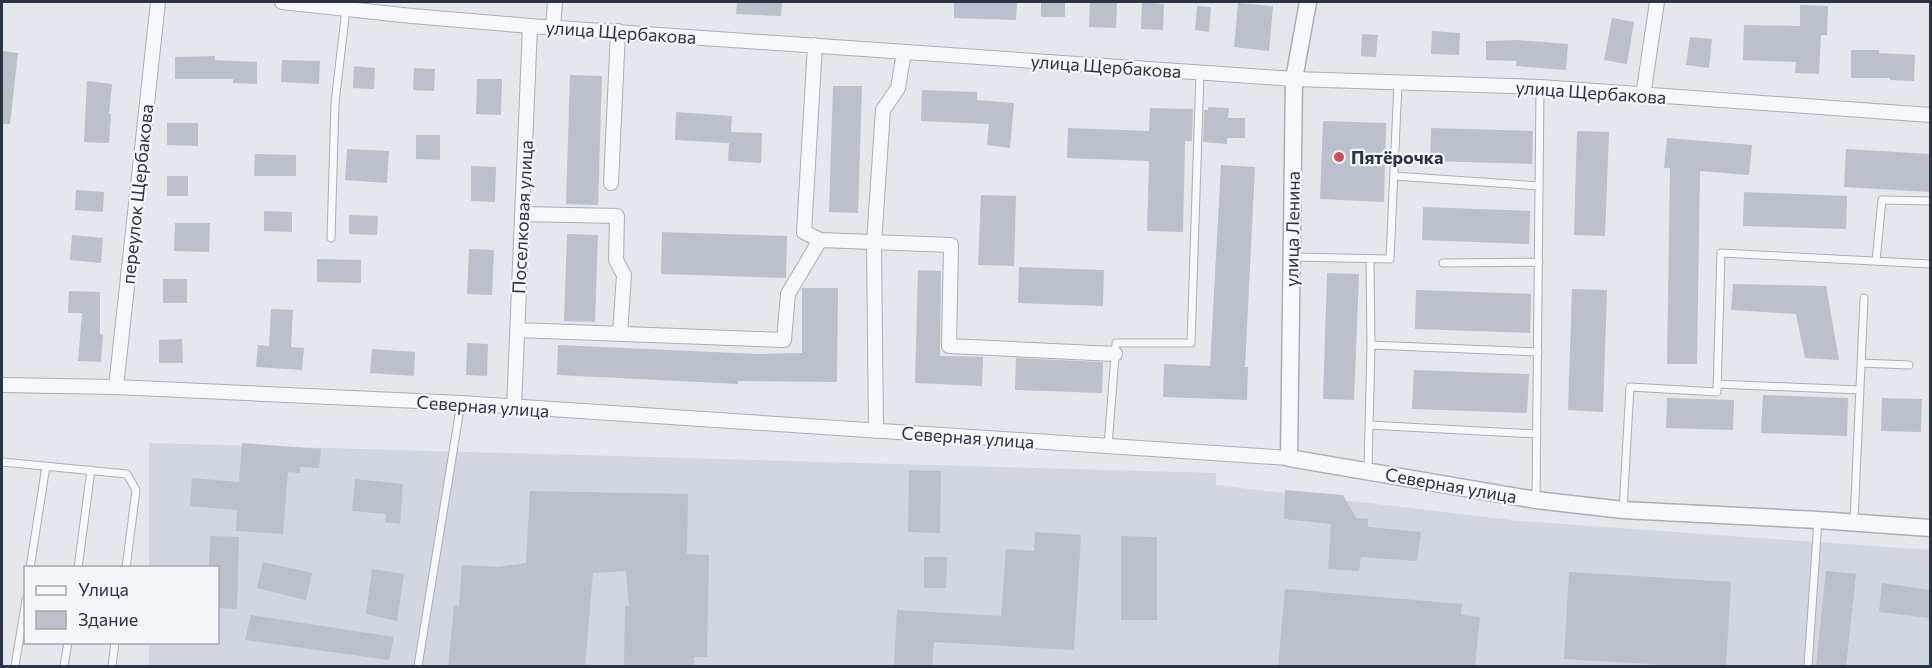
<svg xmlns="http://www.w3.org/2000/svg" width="1932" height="668" viewBox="0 0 1932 668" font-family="Commissioner,sans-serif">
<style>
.built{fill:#d2d6de}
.building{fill:#bbc0ca}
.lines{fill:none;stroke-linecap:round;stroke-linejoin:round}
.service-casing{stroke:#a9aeb7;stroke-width:9}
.minor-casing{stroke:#a9aeb7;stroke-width:16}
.tertiary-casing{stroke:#a9aeb7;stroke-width:19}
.service{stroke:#f7f8fa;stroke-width:7}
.minor{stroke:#f7f8fa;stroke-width:14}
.tertiary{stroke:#f7f8fa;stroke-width:16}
.poi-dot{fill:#d1495b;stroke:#f4f6f9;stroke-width:2}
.labels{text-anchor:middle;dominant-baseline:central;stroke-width:4.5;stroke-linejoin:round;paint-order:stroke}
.street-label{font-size:18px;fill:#2b3445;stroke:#f4f6f9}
.poi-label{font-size:18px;font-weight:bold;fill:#2b3445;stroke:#f4f6f9;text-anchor:start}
</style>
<rect width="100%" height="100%" fill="#e4e7ec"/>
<!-- built -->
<path class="built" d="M149,443L1216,473V485L1520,521L1930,550V666H149V643L218,642V568L149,567Z"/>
<!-- building -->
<path class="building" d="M737,2H782L781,16L736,14Z
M954,2H1017L1016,20L954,18Z
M1041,2H1065V17H1041Z
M1090,2L1117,3L1116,28L1089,27Z
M1142,2L1164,4L1163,30L1141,29Z
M1238,3L1273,6L1269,51L1234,47Z
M1800,5L1828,6L1827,35H1821L1819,74L1795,73L1796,62L1743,60L1744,25L1800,26Z
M1197,6L1211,7L1209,32L1195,30Z
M1612,18L1634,22L1627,64L1604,60Z
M1432,31L1460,33L1459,55L1431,54Z
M1362,34L1378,35L1376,57L1361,56Z
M1690,37L1712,39L1709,68L1686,65Z
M1518,40L1568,44L1566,70L1516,66L1517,61L1486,60V41Z
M1851,50H1879V53L1915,55L1914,81L1890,80V78H1851Z
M2,51L18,53L10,124H2Z
M215,56V60L257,62V84L233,83V79H175V57Z
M282,60L320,61L319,84L281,82Z
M354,66L375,68L374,89L353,88Z
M414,68L435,69L434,91L413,90Z
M570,75L602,76L598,205L566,204Z
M477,79H502L501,115L476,114Z
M87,81L112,84L109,114H111L109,143L84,142Z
M833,86H862L858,213L829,212Z
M922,90L977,92V100L1014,103L1010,148L987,145L989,124L921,121Z
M1208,107L1229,108L1228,118H1245V138H1227V144L1203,142L1204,110H1208Z
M1150,108L1193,109L1192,141H1185L1183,232L1147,231L1149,161L1067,158L1068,128L1149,131Z
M676,112L732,116L731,132L762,133L761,163L728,161L729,143L675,140Z
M1323,121L1386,123L1384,202L1320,199Z
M167,123H198V146L167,145Z
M1431,128L1533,131L1532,164L1430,161Z
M1577,131L1609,132L1605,236L1574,235Z
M416,135H440V160L416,159Z
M1667,138L1752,145L1749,175L1700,171L1697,364H1667L1670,168H1664Z
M347,149L389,151L387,183L345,180Z
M1846,149L1930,154V192L1844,187Z
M255,154L296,155V176H254Z
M1221,165L1255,167L1245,367H1248L1247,400L1163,397L1164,364L1210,366Z
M471,166L496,167L495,202L471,201Z
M167,176H188V196H167Z
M76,190L104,192L103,212L75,210Z
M1744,192L1847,196L1846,229L1743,226Z
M981,195L1016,196L1014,266L978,265Z
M1423,207L1530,211L1529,244L1422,240Z
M264,211L292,212V232L264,231Z
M349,215L378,216L377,235L349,234Z
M175,223H210L209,252L174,251Z
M662,232L787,236L786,278L661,274Z
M567,234L598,235L595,322L564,321Z
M72,235L103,238L101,263L70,260Z
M469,249L494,250L492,295L467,294Z
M317,259L361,260V283L317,282Z
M1019,267L1104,270L1103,306L1018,303Z
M918,270L941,271L940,356L983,357L982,386L915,383Z
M1327,273L1359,274L1354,400L1323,399Z
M163,279H187V303H163Z
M1733,284L1826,286L1839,360L1805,358L1796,314L1731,310Z
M802,288H838L837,382L738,381V384L557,375L558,345L758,354L802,353Z
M1572,289L1607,290L1603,412L1568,410Z
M1416,290L1531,294L1530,333L1415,329Z
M69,291L100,292V334L103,335L101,362L78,361L82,313H68Z
M271,309L293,310L291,347L304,348L302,370L256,367L258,345L269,346Z
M182,339L183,363H159V340Z
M467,343L488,344L487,376L466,375Z
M372,349L415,352L414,376L370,373Z
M1016,358L1103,362L1102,393L1015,390Z
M1414,370L1529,374L1527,413L1412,409Z
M1763,395L1848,398L1847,436L1761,433Z
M1667,398L1734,400L1733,430L1666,428Z
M1882,398L1922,399L1921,432L1881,431Z
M242,443L321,449L319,468L300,467V473L288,472L283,534L236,531L237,510L190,506L192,478L239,482Z
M909,470L941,471L940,533L908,532Z
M355,479L403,484L400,524L385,522L386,514L352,511Z
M1285,490L1343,495L1356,518L1368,519V527L1421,532L1417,561L1361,557L1359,571L1328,569L1331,524L1284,519Z
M530,491L688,494L687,554L709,555L707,657H694L693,666H624L625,606H629L626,571L593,573L585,666H448L454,605L459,606L462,565L498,567L526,563Z
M1035,532L1081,535L1074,650L934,642L932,666H894L897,610L1001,616L1006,549L1034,551Z
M210,536L239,537L237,609L218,608V567H209Z
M1121,536L1157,537V620H1121Z
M924,557H947L946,588H924Z
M263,562L312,573L306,600L257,588Z
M372,569L404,574L397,621L366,614Z
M1826,571L1856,574L1846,666H1816Z
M1569,572L1731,582L1726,666H1683L1564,659Z
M1882,583L1930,590V618L1879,612Z
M1285,589L1462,604L1461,615L1480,617L1475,666H1278Z
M251,615L394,637L389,660L245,640Z"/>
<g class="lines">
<defs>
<path id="service" d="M1394,176L1539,186
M331,238L335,103L346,9
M1293,257L1390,259L1398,83
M1370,259L1371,345
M1876,261L1882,200L1930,201
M1443,263L1539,262
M1861,363L1909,365
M1717,384L1860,390
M1369,425L1537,434
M1108,446L1116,343H1191L1200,73
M2,462L127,474L136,490L126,568
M1368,470L1371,345L1538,352
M1536,499L1540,87
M1623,510L1630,387L1717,392L1721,253L1930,264
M1854,522L1864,298
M30,568L46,466
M78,568L91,470
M15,666L26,600
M64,666L68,642
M112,666L115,642
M418,666L461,403
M1808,666L1818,520"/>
<path id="minor" d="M282,2L412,16L530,26L1294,79L1540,87L1930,115
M553,27L555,2
M815,45L804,232L820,240
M1643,96L1657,2
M611,183L618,31
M522,214L617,216L616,260L624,275L620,334
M517,330L784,340L788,294L820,240L951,245L949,346L1115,354
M2,385L116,387L461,403L1289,458
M116,387L158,2
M514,408L530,26
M876,431L874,243L883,110L898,88L904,52"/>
<path id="tertiary" d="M1308,2L1294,79L1289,458L1536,500L1623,510L1818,520L1930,528"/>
</defs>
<!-- service casing -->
<use href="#service" class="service-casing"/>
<!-- minor casing -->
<use href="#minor" class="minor-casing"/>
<!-- tertiary casing -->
<use href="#tertiary" class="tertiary-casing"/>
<!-- service -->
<use href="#service" class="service"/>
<!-- minor -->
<use href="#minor" class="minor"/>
<!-- tertiary -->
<use href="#tertiary" class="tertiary"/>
</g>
<!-- markers -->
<circle class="poi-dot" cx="1339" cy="157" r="6"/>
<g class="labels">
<!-- street labels -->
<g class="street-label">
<text transform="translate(621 32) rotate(4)">улица Щербакова</text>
<text transform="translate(1106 66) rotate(4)">улица Щербакова</text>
<text transform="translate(1591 92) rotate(4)">улица Щербакова</text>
<text transform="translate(137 194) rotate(-84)">переулок Щербакова</text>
<text transform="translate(522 217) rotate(-87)">Поселковая улица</text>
<text transform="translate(1292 229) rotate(-89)">улица Ленина</text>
<text transform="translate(483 406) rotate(4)">Северная улица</text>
<text transform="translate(968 437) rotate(4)">Северная улица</text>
<text transform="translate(1451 485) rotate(10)">Северная улица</text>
</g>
<!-- poi labels -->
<g class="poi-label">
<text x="1351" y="157">Пятёрочка</text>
</g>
</g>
<!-- border -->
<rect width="1932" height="668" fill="none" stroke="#2b3445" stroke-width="6"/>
<!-- legend -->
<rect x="24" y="566" width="195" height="78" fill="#f4f6f9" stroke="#a4a8b1" stroke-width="1.5"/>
<rect x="36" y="586" width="30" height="9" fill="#f7f8fa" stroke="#a4a8b1" stroke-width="1.5"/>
<text x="78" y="596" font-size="18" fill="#2b3445">Улица</text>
<rect x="36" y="611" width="30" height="18" fill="#bbc0ca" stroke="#a4a8b1" stroke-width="1.5"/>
<text x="78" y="626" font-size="18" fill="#2b3445">Здание</text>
</svg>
